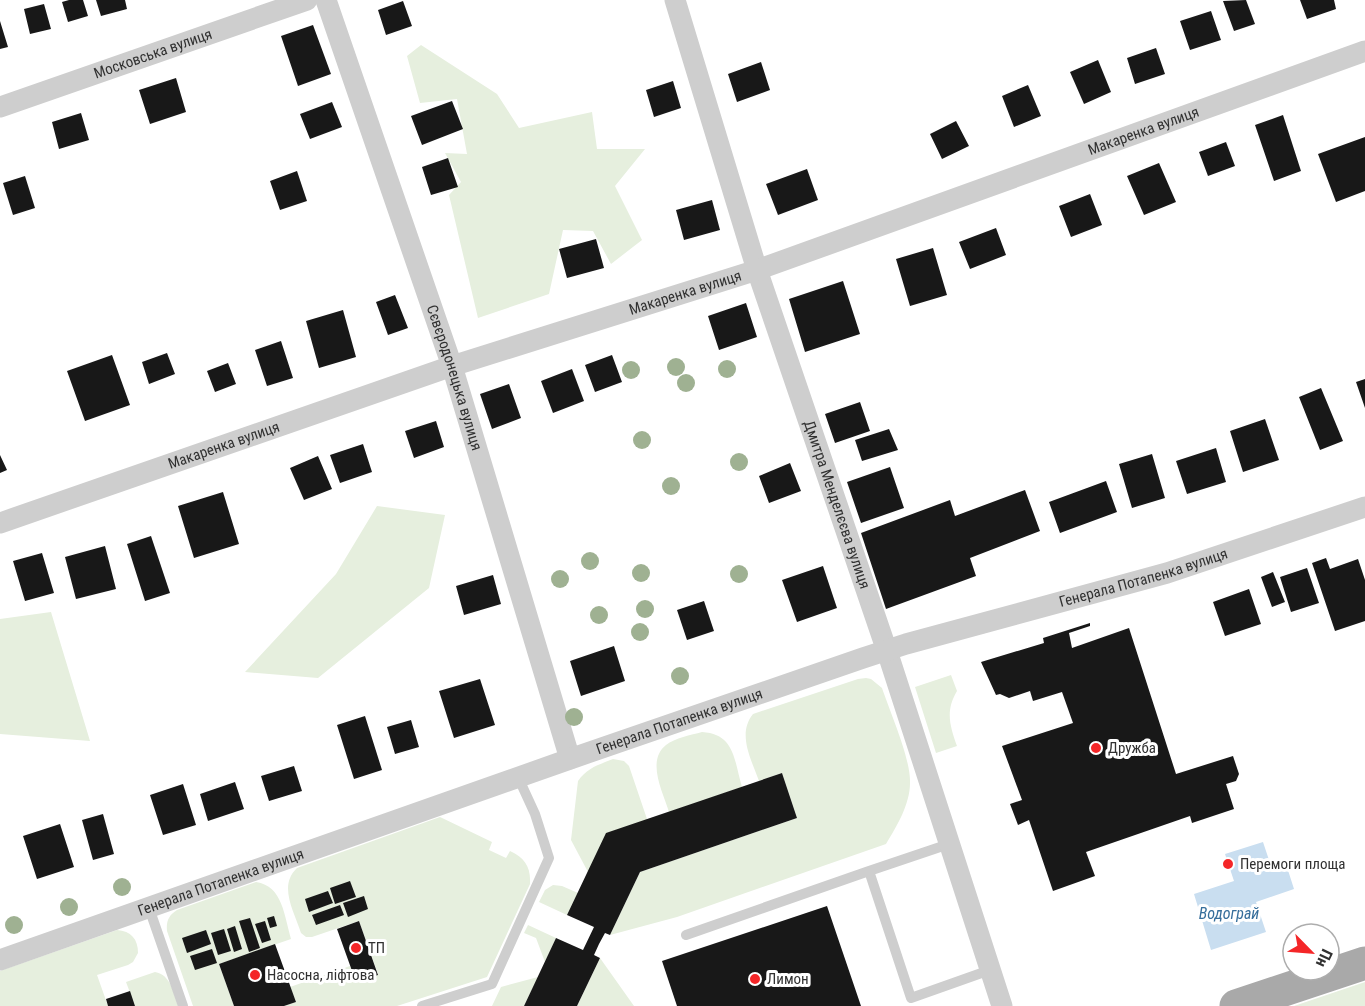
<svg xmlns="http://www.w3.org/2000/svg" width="1365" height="1006" viewBox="0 0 1365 1006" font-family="'Roboto Condensed',sans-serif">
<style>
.green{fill:#e6efde}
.water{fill:#c9def0}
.building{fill:#181818}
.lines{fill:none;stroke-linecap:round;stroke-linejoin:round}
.service{stroke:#cecece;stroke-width:10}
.minor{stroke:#cecece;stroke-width:21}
.primary{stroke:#a9a9a9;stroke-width:33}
.tree{fill:#9fb192}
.poi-dot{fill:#f42628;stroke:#fff;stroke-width:2}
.labels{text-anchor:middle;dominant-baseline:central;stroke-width:6;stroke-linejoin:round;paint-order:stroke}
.street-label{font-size:15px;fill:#313131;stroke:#fff}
.poi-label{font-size:15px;fill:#313131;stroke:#fff;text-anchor:start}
.water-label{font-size:16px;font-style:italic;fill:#366e9b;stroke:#fff}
</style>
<rect width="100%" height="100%" fill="#fff"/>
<!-- green -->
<path class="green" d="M421,45L497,94L519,128L592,112L597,149H645L615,186L642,240L611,264L593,231L563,230L549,294L478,318L449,195L461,182L445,153L467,154L457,99L420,103L407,56Z
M377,506L445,515L429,588L318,678L245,672L336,574Z
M51,612L90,741L0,734V619Z
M951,675L957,691C945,711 950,726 957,746L936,753L915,687Z
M866,678L871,679L882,688C890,712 911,759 910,783C910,804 897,826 886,844L677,917L610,935L640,872L797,818L782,773L759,781C751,759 737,734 753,714L858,679Z
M702,732C735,734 734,760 742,787L669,812C663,792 646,761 666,745C675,738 691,735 702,732Z
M613,759L624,761L629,766L647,819L588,872L571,840L578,781C587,768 598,765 613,759Z
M440,817L492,842L489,850L506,858L510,851C525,858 531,867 530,884L487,977L397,1006H284L296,1002L290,987L350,966L356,982L378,974L359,921L312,937H306L301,933C294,911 278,886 297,868Z
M256,882C283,886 284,916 291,939L219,964L234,1006H193L167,931C166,921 169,915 177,910Z
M553,885L562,886L578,893L567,915L539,902L545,890Z
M528,925L556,938L545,962L536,938L524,933Z
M117,930C131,931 138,939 138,953L133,962L128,965L97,975L108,1006H0V971Z
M600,958L634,1006H577Z
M155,972C171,975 173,992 178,1006H135L126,982Z
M538,977L524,1006H492L501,987Z
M1365,982V1006H1294Z"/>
<!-- water -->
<path class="water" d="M1263,842L1272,869L1286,864L1294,889L1256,902L1266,932L1211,950L1194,894L1234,881L1225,854Z"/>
<!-- building -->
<path class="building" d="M69,0H83L88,16L68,22L62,2Z
M96,0H125L127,9L101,16Z
M1246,0L1255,24L1234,31L1223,1Z
M1300,0H1334L1336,9L1307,19Z
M403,1L412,26L386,35L378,10Z
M44,4L51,29L30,34L24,9Z
M1211,11L1221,40L1190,50L1180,21Z
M0,21L8,47L0,49Z
M313,25L331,74L298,86L281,36Z
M1156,48L1165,74L1135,84L1127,58Z
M1098,60L1111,92L1084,104L1070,72Z
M761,62L770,90L737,102L728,74Z
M176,78L186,112L150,124L139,90Z
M673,81L681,108L654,117L646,90Z
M1028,85L1041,116L1014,127L1002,96Z
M452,101L463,129L422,145L411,116Z
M332,102L342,127L310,139L300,114Z
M81,113L89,140L59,149L52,122Z
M1283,115L1301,171L1274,181L1255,125Z
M956,121L969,146L942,159L930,134Z
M1365,137V191L1336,202L1318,154Z
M1226,142L1235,166L1208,176L1199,152Z
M448,158L458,187L431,195L422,167Z
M1159,163L1176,202L1144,215L1127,176Z
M807,169L818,200L778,215L766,184Z
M297,171L307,201L280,210L270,181Z
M25,176L35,208L13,215L3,183Z
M1090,194L1102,225L1071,237L1059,206Z
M712,200L720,230L684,240L676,210Z
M996,228L1006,255L970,269L959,242Z
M596,239L604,268L567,278L559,249Z
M933,248L947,295L910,306L896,259Z
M843,281L860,334L805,352L789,299Z
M395,295L408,328L388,335L376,302Z
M746,303L757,337L719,350L708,316Z
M343,310L356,357L319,368L306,321Z
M281,341L293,378L267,386L255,350Z
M167,353L175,374L149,384L142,362Z
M112,355L130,405L85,421L67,371Z
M612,355L622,382L595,392L585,365Z
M228,363L236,384L215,392L207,371Z
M572,369L584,401L553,413L541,381Z
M1365,379V408L1356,382Z
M509,384L521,418L492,429L480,394Z
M1321,388L1343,441L1320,450L1299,397Z
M860,402L870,431L835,443L825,414Z
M1265,419L1279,460L1243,472L1230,431Z
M436,421L444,447L414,458L405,431Z
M889,429L898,450L862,461L855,440Z
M363,444L372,472L340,483L330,455Z
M1216,448L1226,482L1187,494L1176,461Z
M1152,454L1165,498L1132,508L1119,464Z
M0,455L7,470L0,473Z
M318,456L332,489L304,500L290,468Z
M790,463L801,491L769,503L759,476Z
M890,467L904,508L861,523L847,482Z
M1106,481L1117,512L1060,533L1049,502Z
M1025,490L1040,531L970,558L976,576L886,609L861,533L950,500L955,516Z
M223,492L239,544L194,558L178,506Z
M151,536L170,593L145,601L127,544Z
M105,546L116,589L76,599L65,557Z
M42,553L54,593L25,601L13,561Z
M1326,558L1330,569L1358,559L1365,580V621L1335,631L1312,563Z
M823,566L837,608L797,622L782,580Z
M1307,568L1319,603L1291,612L1280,577Z
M1273,572L1285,602L1272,607L1261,577Z
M493,575L501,604L464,615L456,586Z
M1249,589L1261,624L1225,636L1213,602Z
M704,601L714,631L687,640L677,610Z
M1090,623V626L1069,633L1072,648L1129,628L1176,774L1233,756L1239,774L1236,781L1226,784L1234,809L1192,823L1190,816L1086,852L1095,876L1053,891L1029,820L1018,825L1010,804L1022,800L1002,746L1073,723L1062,692L1033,701L1030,691L1009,698L1000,694L996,695L981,662L1044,643L1043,638Z
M614,646L625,681L581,696L570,661Z
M480,679L495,725L454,738L439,691Z
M365,716L382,770L354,779L337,725Z
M411,720L419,747L395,754L387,727Z
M294,766L302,791L269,801L261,776Z
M782,773L797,818L640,872L610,935L605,933L599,944L594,955L600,958L577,1006H524L556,938L583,950L594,927L567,915L606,833Z
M235,782L244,809L208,821L200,794Z
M183,784L196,825L163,835L150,795Z
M103,814L114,854L93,860L82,820Z
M60,824L74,867L37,879L23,836Z
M350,881L356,897L335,904L330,888Z
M328,891L333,903L309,912L305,899Z
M364,896L368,909L348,917L343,903Z
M340,905L344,915L316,925L312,915Z
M827,906L861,1006H677L662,961Z
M274,916L277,926L270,928L267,918Z
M250,918L260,948L249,952L239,921Z
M265,921L271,940L262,943L255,924Z
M359,921L378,975L356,982L337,929Z
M235,926L242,949L234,952L227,929Z
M224,929L231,951L218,955L211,933Z
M206,930L211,944L187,953L182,938Z
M275,944L296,1002L284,1006H234L219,964Z
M212,949L217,963L195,970L190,956Z
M130,991L135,1006H108L106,999Z"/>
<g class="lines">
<!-- service -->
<path class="service" d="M949,844L869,871L911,998L990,970
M149,908L183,1006
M686,935L869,871
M422,1006L492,984L549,858L535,814L518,777"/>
<!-- minor -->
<g class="minor">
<path id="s1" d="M326,0L452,366L570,759"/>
<path id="s2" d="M675,0L757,270L887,651L1002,1006"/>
<path id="s3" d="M0,107L307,0"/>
<path id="s4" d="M0,523L452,366L757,270L1365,51"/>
<path id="s5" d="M0,960L570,759L863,658L906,644L1167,573L1365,507"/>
</g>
<!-- primary -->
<path class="primary" d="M1236,1006L1365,963"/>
</g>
<!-- trees -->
<g class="tree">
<circle cx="676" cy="367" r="9"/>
<circle cx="727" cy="369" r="9"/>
<circle cx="631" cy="370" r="9"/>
<circle cx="686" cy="383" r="9"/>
<circle cx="642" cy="440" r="9"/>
<circle cx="739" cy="462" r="9"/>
<circle cx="671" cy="486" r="9"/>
<circle cx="590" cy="561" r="9"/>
<circle cx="641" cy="573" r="9"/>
<circle cx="739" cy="574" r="9"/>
<circle cx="560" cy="579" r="9"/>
<circle cx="645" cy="609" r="9"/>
<circle cx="599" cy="615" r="9"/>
<circle cx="640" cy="632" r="9"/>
<circle cx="680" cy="676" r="9"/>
<circle cx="574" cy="717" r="9"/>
<circle cx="122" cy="887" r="9"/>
<circle cx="69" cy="907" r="9"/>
<circle cx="14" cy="925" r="9"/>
</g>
<!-- markers -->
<g class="poi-dot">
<circle cx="1096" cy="748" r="6"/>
<circle cx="1228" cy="864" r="6"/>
<circle cx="356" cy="948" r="6"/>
<circle cx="255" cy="975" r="6"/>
<circle cx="755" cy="979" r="6"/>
</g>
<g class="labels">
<!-- street labels -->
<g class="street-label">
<text stroke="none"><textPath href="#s3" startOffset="162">Московська вулиця</textPath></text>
<text stroke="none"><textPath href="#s4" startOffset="1209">Макаренка вулиця</textPath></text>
<text stroke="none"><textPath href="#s4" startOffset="723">Макаренка вулиця</textPath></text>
<text stroke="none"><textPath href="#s1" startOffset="399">Сєвєродонецька вулиця</textPath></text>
<text stroke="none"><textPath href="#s4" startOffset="237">Макаренка вулиця</textPath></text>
<text stroke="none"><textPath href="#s2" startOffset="530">Дмитра Менделєєва вулиця</textPath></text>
<text stroke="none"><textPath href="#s5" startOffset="1206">Генерала Потапенка вулиця</textPath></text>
<text stroke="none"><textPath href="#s5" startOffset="720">Генерала Потапенка вулиця</textPath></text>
<text stroke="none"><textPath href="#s5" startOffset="234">Генерала Потапенка вулиця</textPath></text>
</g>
<!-- poi labels -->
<g class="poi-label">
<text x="1108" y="748">Дружба</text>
<text x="1240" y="864">Перемоги площа</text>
<text x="368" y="948">ТП</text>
<text x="267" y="975">Насосна, ліфтова</text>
<text x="767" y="979">Лимон</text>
</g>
<!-- water labels -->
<g class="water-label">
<text x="1229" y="913">Водограй</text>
</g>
</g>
<!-- north arrow -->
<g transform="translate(1311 952) rotate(115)"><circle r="28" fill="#ffffff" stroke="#adadad" stroke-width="1.5"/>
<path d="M0-4.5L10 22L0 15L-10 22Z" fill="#f42628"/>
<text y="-9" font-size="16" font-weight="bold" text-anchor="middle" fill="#313131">Пн</text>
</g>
</svg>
